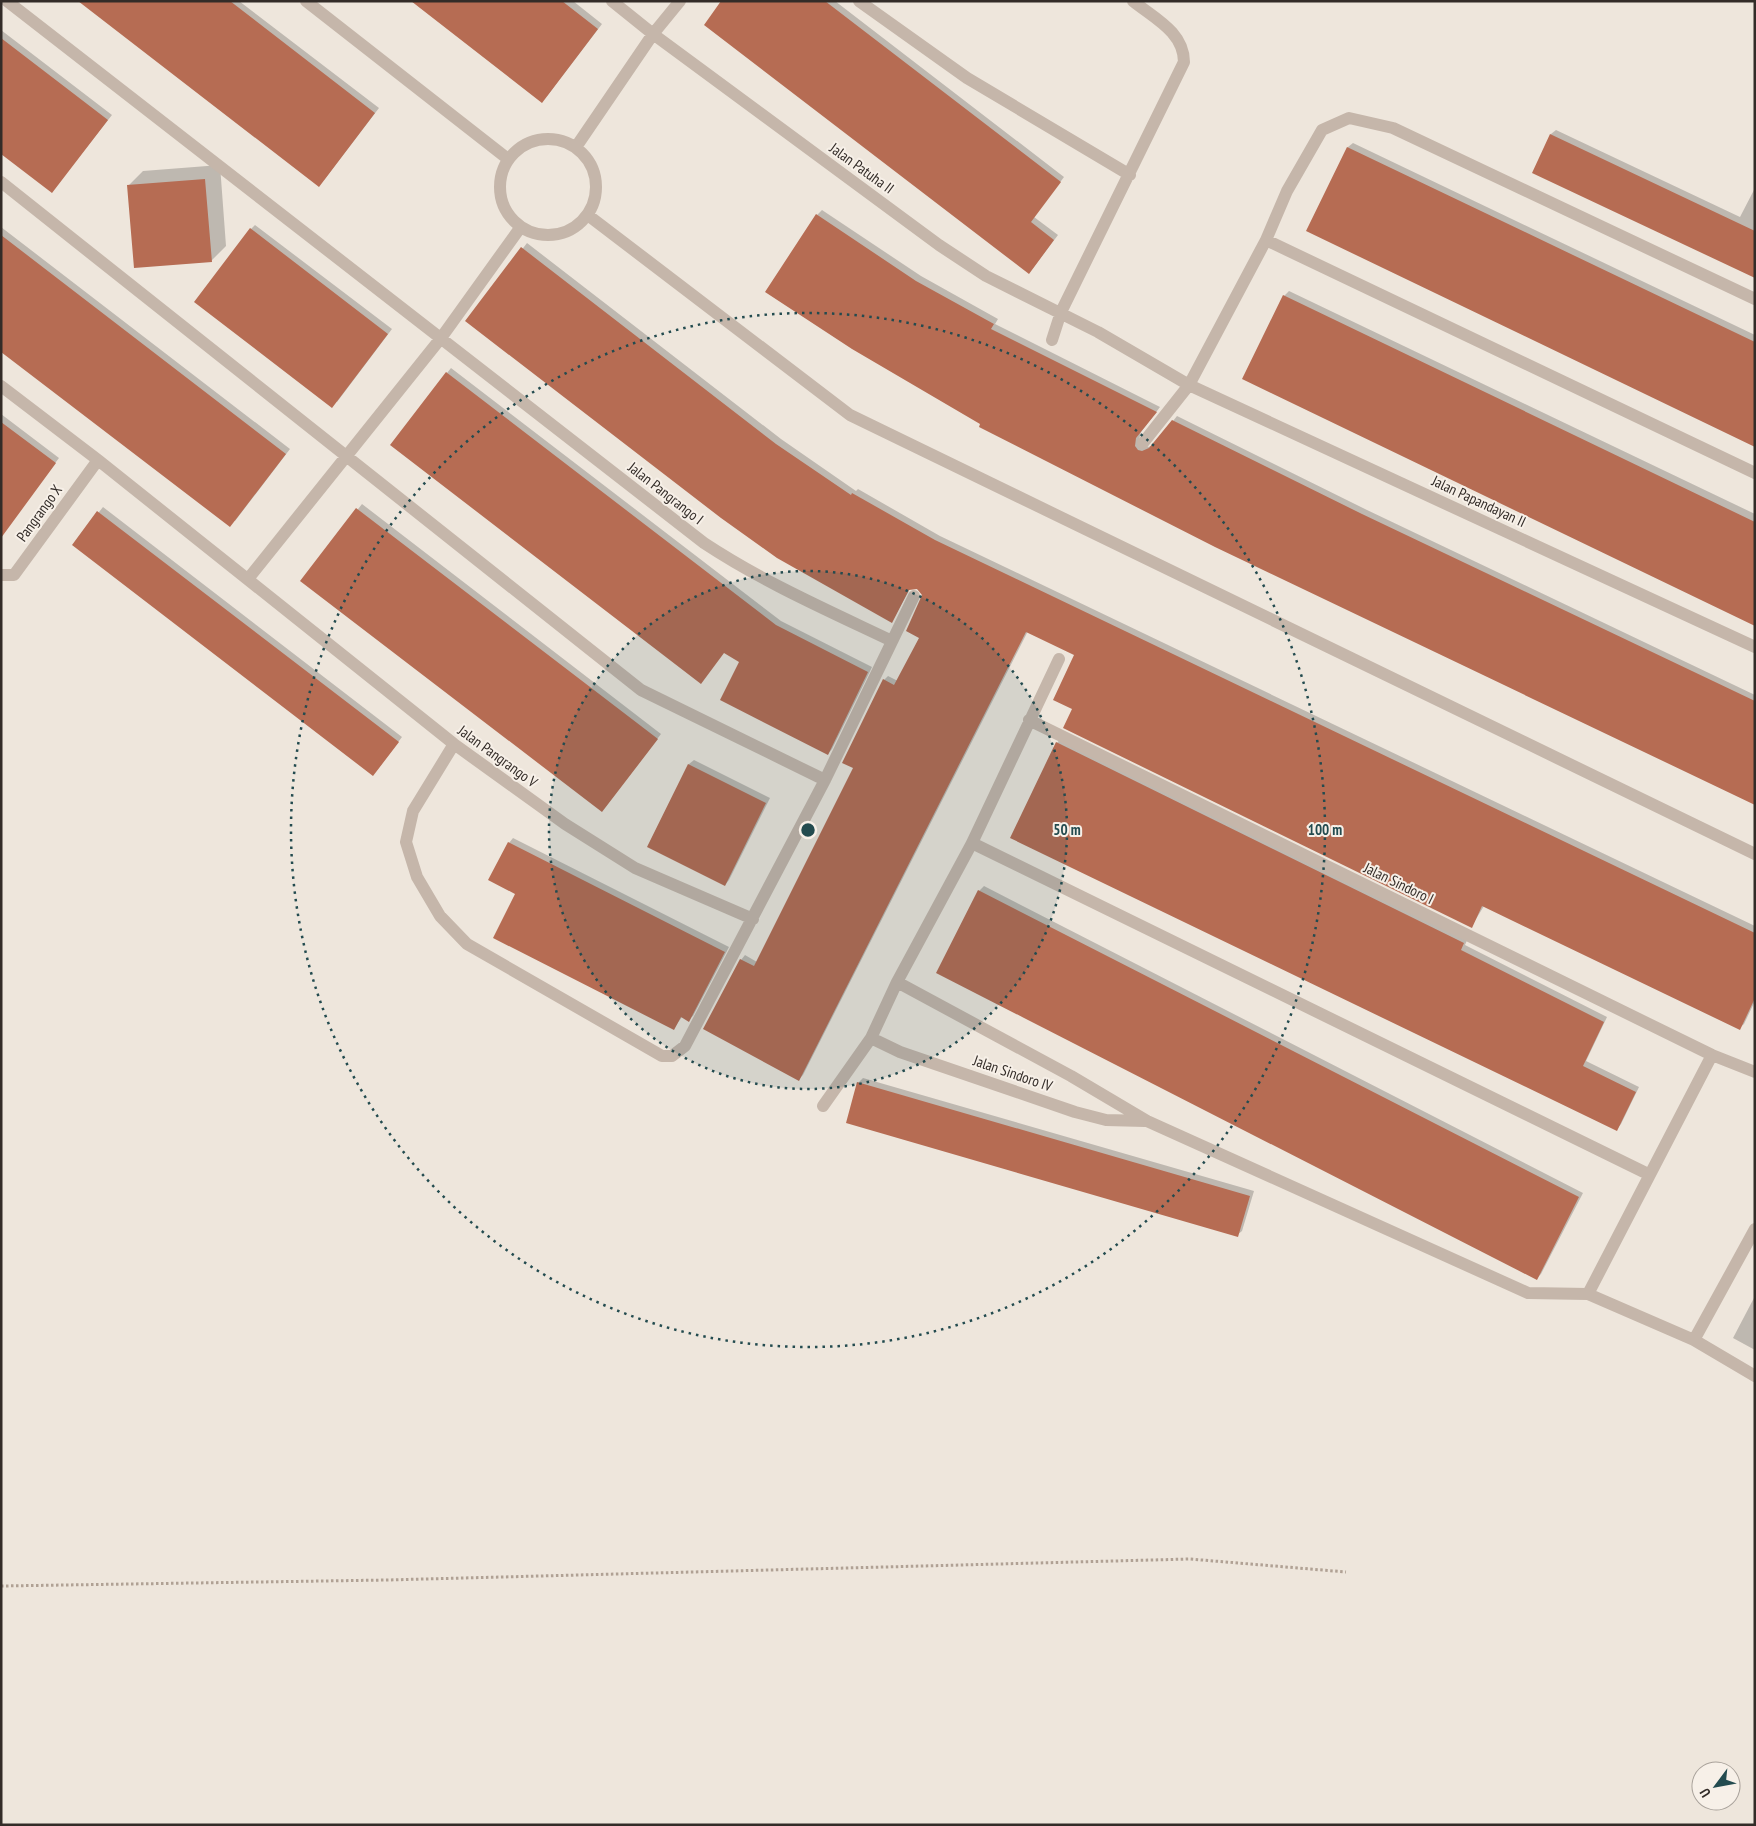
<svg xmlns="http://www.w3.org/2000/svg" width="1756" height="1826" viewBox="0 0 1756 1826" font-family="'PT Sans Narrow',sans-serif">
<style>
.shadow{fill:#0003}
.building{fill:#b66c53}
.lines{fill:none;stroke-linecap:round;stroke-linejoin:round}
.path{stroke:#b0a194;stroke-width:3;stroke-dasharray:2.5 2.5;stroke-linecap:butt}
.street{stroke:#c5b6aa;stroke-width:12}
.ring{fill:none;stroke:#234b4f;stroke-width:2.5;stroke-dasharray:2.5 5}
.labels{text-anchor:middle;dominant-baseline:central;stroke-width:4;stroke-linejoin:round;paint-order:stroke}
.street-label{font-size:15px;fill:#332c28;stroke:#f7f0e8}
.centre{fill:#234b4f;stroke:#f7f0e8;stroke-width:2.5}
.ring-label{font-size:15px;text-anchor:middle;font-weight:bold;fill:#234b4f;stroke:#f7f0e8;stroke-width:4;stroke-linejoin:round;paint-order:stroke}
</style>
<rect width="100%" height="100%" fill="#eee6dc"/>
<!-- shadow -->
<path class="shadow" d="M79,1H239L379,108L324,180Z
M412,1H573L602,24L547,96Z
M723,1H835L1064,177L1034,217L1058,235L1033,268Z
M1,30L112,115L52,191L1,152Z
M1556,130L1740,217L1755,188V277L1534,172L1551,134Z
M1353,143L1755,335V444L1308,230L1348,147Z
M220,165L226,246L211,261L128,186L143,171Z
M822,210L921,276L998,319L995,324L1160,407L1141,432L1139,440L1148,447L1154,445L1177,416L1367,510L1755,695V804L982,423L817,215Z
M255,225L392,329L337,402L251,229Z
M1,227L290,449L235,521L1,350Z
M527,243L781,439L856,491L858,489L940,536L1755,926V1001L1744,1024L1739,1028L1484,906L1471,927L1073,708L1076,655L1028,631L803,1075L799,1079L741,960L745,955L757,962L855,768L884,680L888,676L898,681L920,637L922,591L911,587L892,621L467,321Z
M1289,291L1755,514V623L1284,296Z
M451,368L781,621L872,667L832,749L828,754L741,662L447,373Z
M1,414L59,458L1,535Z
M362,504L661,734L606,806L302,581Z
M103,507L402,737L377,770L73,545Z
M1061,738L1468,938L1465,945L1607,1017L1586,1061L1639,1087L1621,1124L1617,1129L1057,743Z
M694,760L770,798L729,880L725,885L648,846L689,764Z
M513,838L729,947L693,1016L688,1020L682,1017L674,1028L517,893L509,843Z
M984,886L1583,1193L1541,1274L1537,1278L979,891Z
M863,1078L1254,1191L1242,1231L1237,1235L858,1083Z
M1755,1296V1350L1733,1338Z"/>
<!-- building -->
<path class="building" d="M78,1H230L375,113L319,187Z
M411,1H562L598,29L542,103Z
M721,1H825L1061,182L1031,222L1054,240L1029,274L704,25Z
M1,38L108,120L52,193L1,154Z
M1550,134L1755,231V278L1532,173Z
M1347,147L1755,342V447L1306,231Z
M205,179L212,262L134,268L127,185Z
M816,214L916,281L994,324L991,329L1157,412L1136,438L1135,446L1138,450L1142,451L1149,448L1172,420L1362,514L1755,701V805L1215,547L979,427L980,424L852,349L765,292Z
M250,228L388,334L332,408L194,302Z
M1,235L286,454L230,527L1,352Z
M521,247L776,444L851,495L852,493L935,540L1755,933V998L1740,1030L1482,906L1472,928L1063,728L1072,709L1053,700L1074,655L1026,632L799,1081L703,1029L740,959L754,966L853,768L842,763L883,679L894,685L919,638L906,631L922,595L917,589L909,590L892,623L777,558L721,518L465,321Z
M1283,295L1755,522V626L1242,379Z
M446,372L776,625L868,672L828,755L720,700L739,662L724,653L701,684L390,445Z
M1,422L56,463L1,538Z
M356,508L658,739L602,812L300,581Z
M97,511L399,742L373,776L72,545Z
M1056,742L1464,943L1461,950L1604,1022L1583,1066L1636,1092L1617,1131L1010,838Z
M688,764L766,803L725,886L647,847Z
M508,842L725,952L689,1022L681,1017L674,1030L493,938L515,894L488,880Z
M978,890L1579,1197L1537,1280L936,973Z
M857,1082L1250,1196L1238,1237L846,1123Z"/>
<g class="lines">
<!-- path -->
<path class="path" d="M1,1586L387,1580L1190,1559L1346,1572"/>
<!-- street -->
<path class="street" d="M7,1L704,543C763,582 827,610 892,641
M306,1L508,159
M612,1L653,34L939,245L986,276L1098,332L1189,385L1755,647
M859,1L967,78L1130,175
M500 187a48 48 0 1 1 96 0a48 48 0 1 1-96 0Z
M576,147L653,34L680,1
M1,182L641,690L825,780
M589,216L850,415L1755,854
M1266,240L1755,473
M1052,340L1061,312L1184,62C1184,32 1154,18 1133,1
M1,386L98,460L454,744L565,824L635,868L753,919
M1143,443L1189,385L1266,240L1287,191L1322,130L1349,118L1393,128L1755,299
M1,575H14L98,460
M248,579L441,338L520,228
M1029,720L1712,1055L1755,1072
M454,744L413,811L406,842L417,877L440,916L467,944L662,1056H672L685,1046L825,780L914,596
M972,843L1648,1174
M897,982L1071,1076L1147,1121L1528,1293L1588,1294L1694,1340L1755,1376
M871,1038L900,1052L1075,1112L1106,1120L1145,1121
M823,1106L871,1038L897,982L972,843L1059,659
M1588,1294L1712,1055
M1694,1340L1755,1229"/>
</g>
<!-- distance rings -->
<circle cx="808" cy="830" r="259" fill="#234b4f" fill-opacity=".12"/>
<g class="ring">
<circle cx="808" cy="830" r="259"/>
<circle cx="808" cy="830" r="517"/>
</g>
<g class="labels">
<!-- street labels -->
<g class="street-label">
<text transform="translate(862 168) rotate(36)">Jalan Patuha II</text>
<text transform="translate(666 493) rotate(38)">Jalan Pangrango I</text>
<text transform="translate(1479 501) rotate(25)">Jalan Papandayan II</text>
<text transform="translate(39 513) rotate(-54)">Pangrango X</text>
<text transform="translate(498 756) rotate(36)">Jalan Pangrango V</text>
<text transform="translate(1399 883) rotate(26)">Jalan Sindoro I</text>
<text transform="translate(1013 1073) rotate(19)">Jalan Sindoro IV</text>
</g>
</g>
<circle cx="808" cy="830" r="8" class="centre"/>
<g class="ring-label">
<text x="1067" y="835">50 m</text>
<text x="1325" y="835">100 m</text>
</g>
<!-- border -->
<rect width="1756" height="1826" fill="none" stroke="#332c28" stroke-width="5"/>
<!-- north arrow -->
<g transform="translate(1716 1786) rotate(238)"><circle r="24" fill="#f7f0e8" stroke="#a9a29b"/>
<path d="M0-4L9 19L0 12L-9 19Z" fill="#234b4f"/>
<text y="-8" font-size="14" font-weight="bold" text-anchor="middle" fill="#332c28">U</text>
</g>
</svg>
